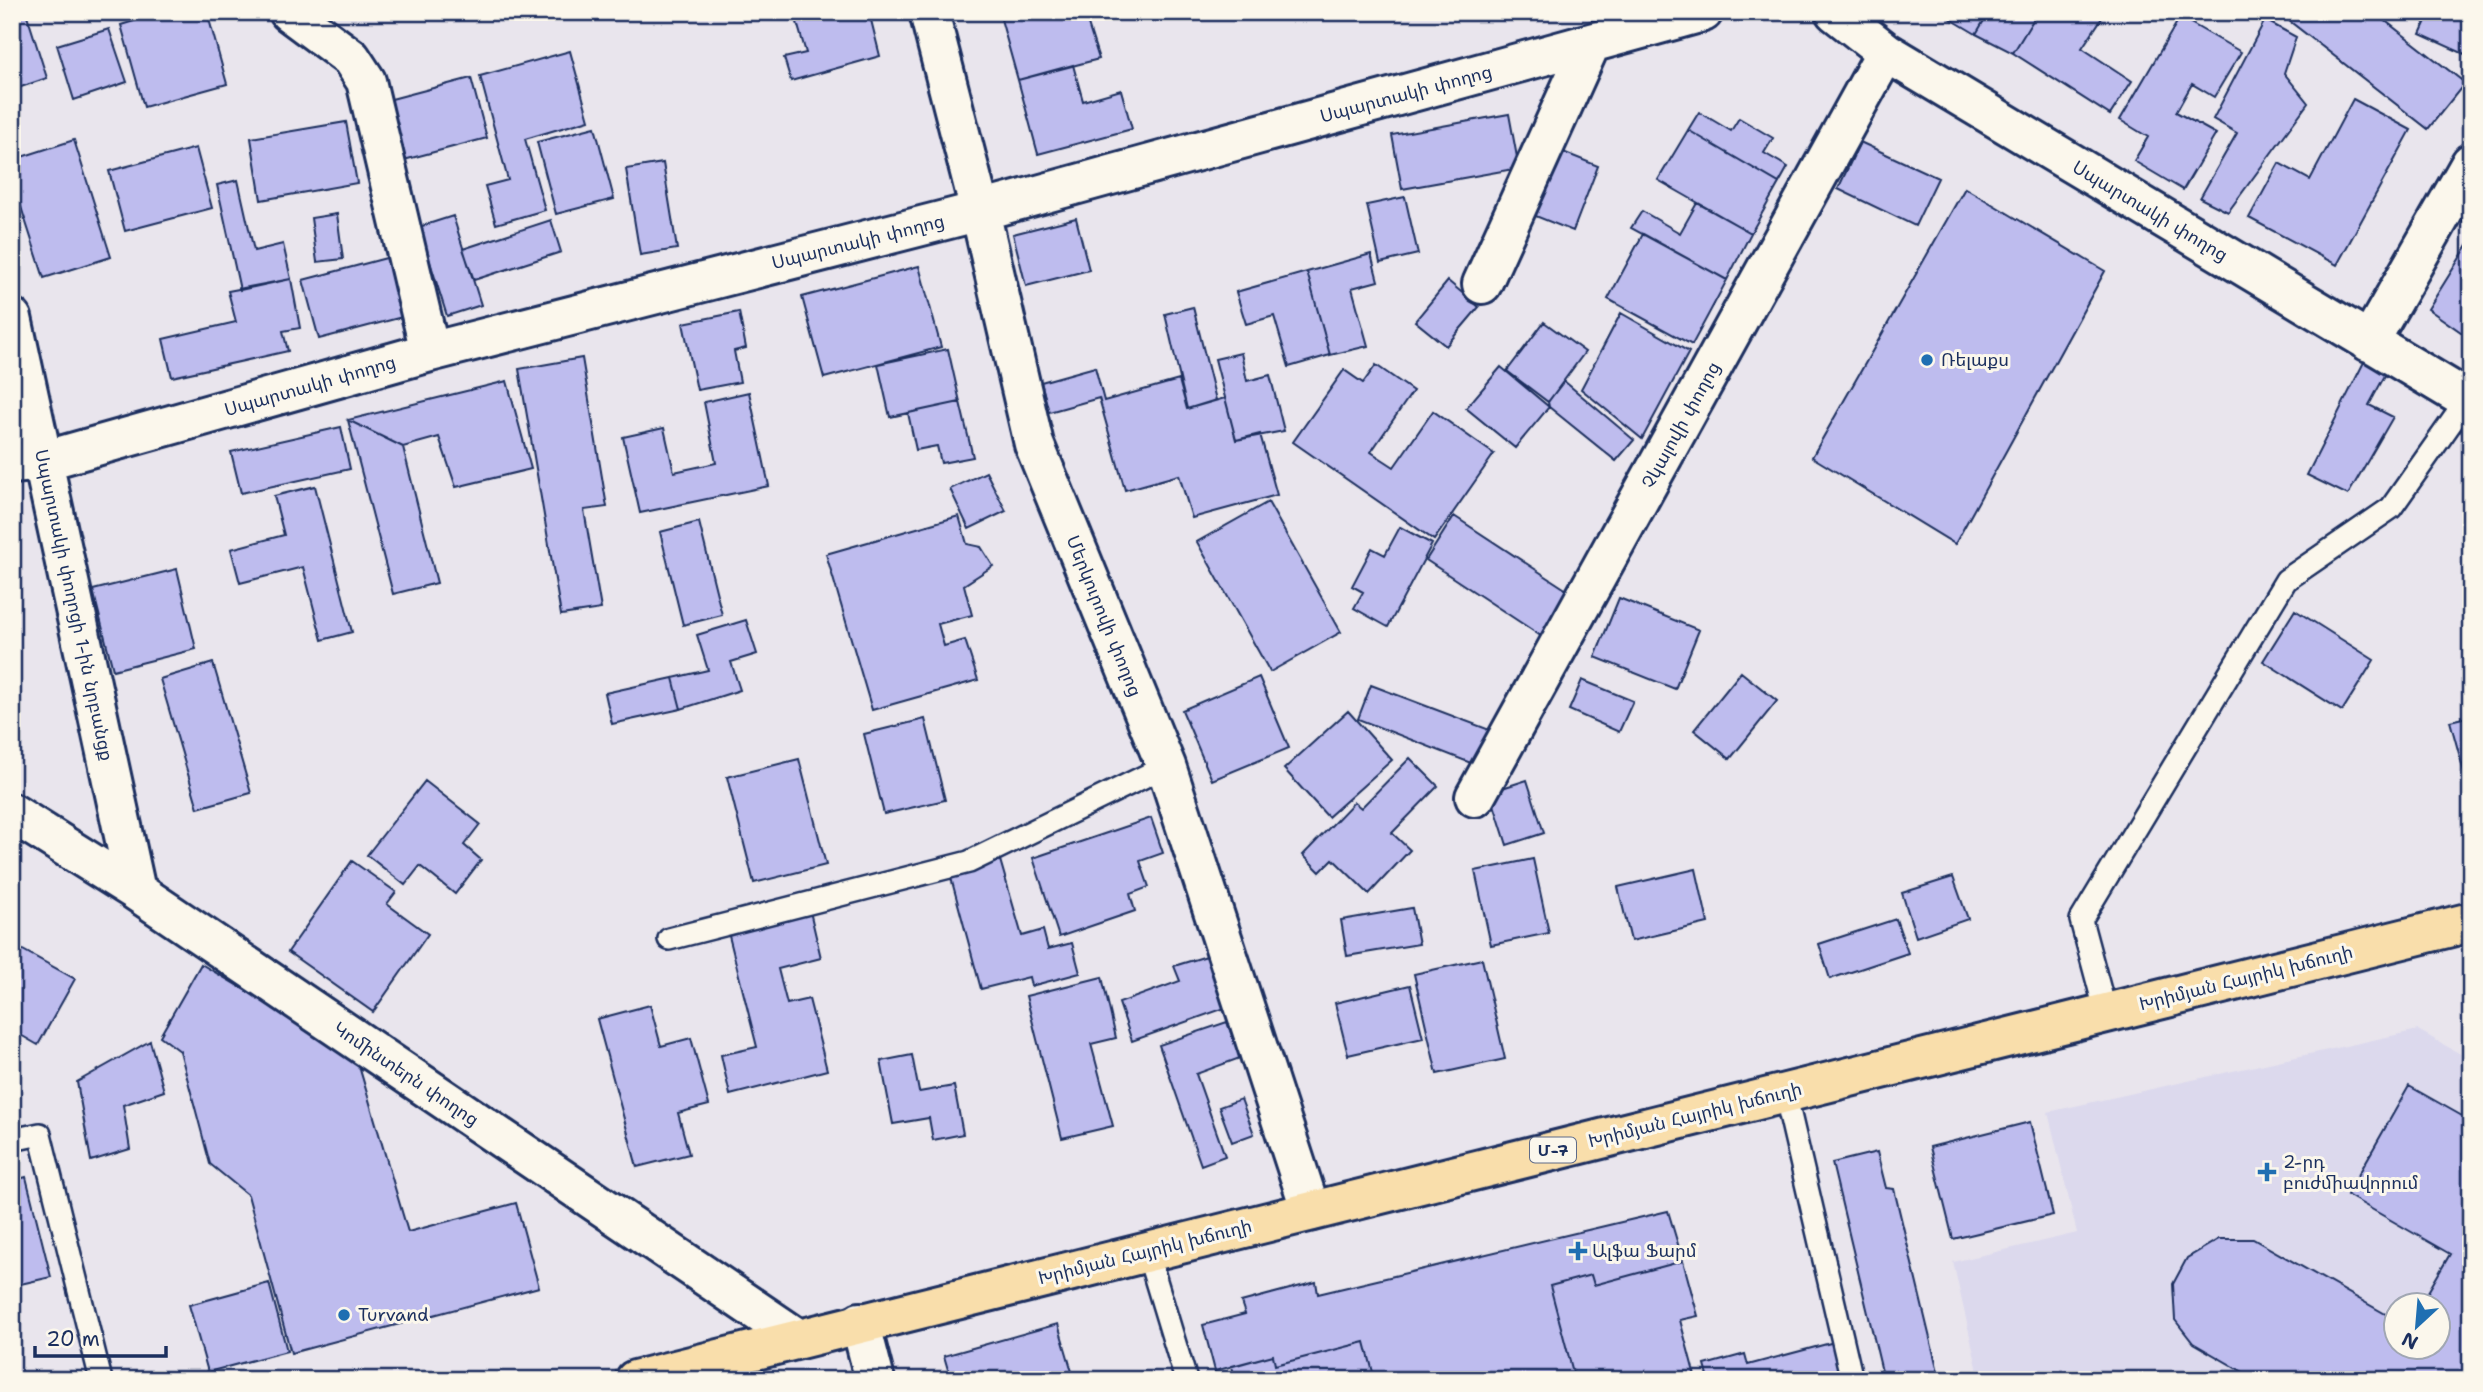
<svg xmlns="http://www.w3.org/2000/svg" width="2483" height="1392" viewBox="0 0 2483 1392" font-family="'Shantell Sans','Noto Sans Armenian',sans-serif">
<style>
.built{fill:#dcd9ed;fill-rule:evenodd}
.building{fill:#bebcee;stroke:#1b2f5e;stroke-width:2}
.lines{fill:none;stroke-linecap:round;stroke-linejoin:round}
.service-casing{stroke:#1b2f5e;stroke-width:26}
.minor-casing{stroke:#1b2f5e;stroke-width:44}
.trunk-casing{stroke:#1b2f5e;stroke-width:44}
.service{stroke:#fbf7ec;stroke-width:21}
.minor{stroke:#fbf7ec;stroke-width:38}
.trunk{stroke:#f9deab;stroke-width:38}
.poi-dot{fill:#1f6fb2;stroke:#fbf7ec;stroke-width:2.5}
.labels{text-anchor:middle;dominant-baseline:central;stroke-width:6;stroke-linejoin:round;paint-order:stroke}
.shield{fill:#fbf7ec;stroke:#5e6b89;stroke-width:2}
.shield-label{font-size:16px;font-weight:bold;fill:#1b2f5e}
.street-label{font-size:18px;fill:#1b2f5e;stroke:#fbf7ec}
.poi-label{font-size:18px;fill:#1b2f5e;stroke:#fbf7ec;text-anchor:start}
</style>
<rect width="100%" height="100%" fill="#e9e5ed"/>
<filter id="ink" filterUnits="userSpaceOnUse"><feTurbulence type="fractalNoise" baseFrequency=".0143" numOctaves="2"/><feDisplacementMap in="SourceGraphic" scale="14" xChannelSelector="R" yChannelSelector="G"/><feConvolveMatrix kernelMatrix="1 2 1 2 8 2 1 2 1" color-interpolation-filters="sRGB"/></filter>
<g filter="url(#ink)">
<!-- built -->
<path class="built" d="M2418,1030L2471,1060V1380H1980L1953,1262L2077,1233L2048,1112ZM2396,1304H2438V1346H2396Z"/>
<!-- building -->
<path class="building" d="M12,12H26L47,78L12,90Z
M145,12H207L227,84L144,107L121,25L147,17Z
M794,12H869L880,56L791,81L784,58L806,53Z
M999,12H1041L1042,15L1084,12L1099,59L1018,80Z
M1939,12H1989L1976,34Z
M1989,12H2038L2013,53L1976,34Z
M2038,12H2106L2082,48L2132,81L2110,115L2013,53Z
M2286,12H2374L2465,83L2428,129L2283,16Z
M2430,12H2471V57L2420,34Z
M2180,17L2241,52L2214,97L2192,84L2176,112L2216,134L2183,190L2134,161L2148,137L2120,120Z
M2265,20L2296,37L2284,73L2308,103L2228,212L2200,198L2237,133L2213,119Z
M109,29L127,82L74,100L57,45Z
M570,51L589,120L525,139L545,210L496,224L485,186L508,180L480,76Z
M1073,65L1083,101L1121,90L1132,129L1038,154L1018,80Z
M471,78L487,138L400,161L384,101Z
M2353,99L2411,130L2337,265L2249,218L2279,163L2310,180Z
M1699,112L1731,131L1739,118L1773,138L1764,153L1788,167L1779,183L1688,130Z
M1509,114L1519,168L1402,189L1392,135Z
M346,122L357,183L261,200L251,138Z
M595,127L614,199L556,214L537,142Z
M1688,130L1779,183L1751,233L1658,180Z
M74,140L111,257L44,278L12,179V160Z
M1860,142L1938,178L1915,226L1838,189Z
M196,148L212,208L125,231L109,171Z
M1558,150L1598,166L1573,231L1533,215Z
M663,163L677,249L640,255L626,169Z
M238,180L254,251L283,244L291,279L240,290L217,185Z
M1965,188L2105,271L1955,544L1812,457Z
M1405,197L1418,254L1380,263L1367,205Z
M1697,203L1751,233L1727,280L1631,228L1642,211L1680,233Z
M337,214L343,259L317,262L311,218Z
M453,216L481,305L447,316L419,227Z
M1076,218L1089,270L1026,286L1013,234Z
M551,220L561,252L474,280L463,249Z
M1643,234L1727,280L1692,345L1608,299Z
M2471,240V339L2428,309Z
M1371,254L1378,281L1352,288L1368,346L1330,355L1307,272Z
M390,257L406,316L319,339L303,280Z
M919,266L941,347L824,378L802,297Z
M1307,272L1330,355L1289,367L1274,316L1246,324L1236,292Z
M291,279L300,328L283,331L288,351L172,377L163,339L236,322L228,291Z
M1448,281L1479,307L1446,346L1415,321Z
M1193,307L1216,400L1187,409L1165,314Z
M739,312L746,348L734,351L740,382L697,390L683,323Z
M1621,313L1689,352L1642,439L1581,389Z
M1544,322L1585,352L1548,402L1507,371Z
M948,349L960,402L890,417L878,364Z
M1241,353L1247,381L1270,375L1284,431L1236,440L1215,359Z
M2367,356L2389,368L2369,405L2393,417L2348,495L2307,475Z
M582,358L607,507L584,510L601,609L561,615L519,369Z
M1376,365L1413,391L1371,452L1394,467L1433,411L1494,454L1434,540L1293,442L1344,370L1363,383Z
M1095,367L1104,401L1179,380L1187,409L1225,398L1236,440L1260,434L1277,495L1192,518L1179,475L1125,490L1099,398L1049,412L1041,382Z
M1501,367L1549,407L1515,448L1466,408Z
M507,381L531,469L456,487L439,437L403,447L348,420Z
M1564,381L1634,440L1616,461L1549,407L1548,402Z
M749,392L769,486L640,513L623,437L664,428L674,472L716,463L704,402Z
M960,402L973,457L941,463L937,446L916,450L908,413Z
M348,420L403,447L437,583L393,594Z
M341,427L350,469L241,493L231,452Z
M986,472L1006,511L969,529L950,489Z
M315,486L352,632L322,640L303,567L240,583L231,549L284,535L274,496Z
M1268,502L1341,632L1270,672L1197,542Z
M959,516L967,544L981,547L993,566L964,585L972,615L938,624L944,646L965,640L978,680L872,710L826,554Z
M1454,516L1573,594L1544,638L1426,560Z
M699,522L722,615L683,625L660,532Z
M1400,527L1432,544L1388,627L1354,608L1363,592L1352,586L1372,548L1385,555Z
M177,569L196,649L113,670L93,590Z
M1619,598L1699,630L1675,689L1595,657Z
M2295,610L2374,660L2342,711L2263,661Z
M746,620L757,654L731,662L740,690L681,709L673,678L708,670L697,635Z
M213,663L251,793L198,808L160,679Z
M1741,672L1777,701L1730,759L1694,730Z
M1259,677L1289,748L1212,780L1182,710Z
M673,678L681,709L612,724L605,693Z
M1582,680L1633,701L1619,732L1569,710Z
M1371,685L1495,732L1481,767L1358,719Z
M1348,711L1392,760L1328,817L1284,769Z
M2471,716V797L2450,721Z
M925,719L945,800L884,814L864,734Z
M1410,758L1438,786L1392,833L1410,850L1369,894L1333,859L1320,872L1303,855L1354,802L1361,808Z
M799,759L826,865L754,883L727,777Z
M1527,780L1544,833L1507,845L1490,792Z
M425,781L480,824L464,845L481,860L455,894L420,866L405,885L367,855Z
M1151,818L1163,853L1140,861L1149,887L1130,894L1135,911L1059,937L1033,858Z
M1533,859L1549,933L1491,945L1475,871Z
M1000,860L1022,936L1043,930L1048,949L1072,943L1080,973L1031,986L1029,977L981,989L950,874Z
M352,861L396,892L387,904L428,934L373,1012L288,952Z
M1696,869L1708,923L1631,941L1618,887Z
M1953,877L1968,919L1916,937L1902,893Z
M809,907L821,958L778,969L787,1004L809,999L827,1070L730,1095L721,1055L757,1047L727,928Z
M1412,908L1419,944L1347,956L1341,920Z
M1896,919L1908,953L1830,979L1819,944Z
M12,944L75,979L38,1045L12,1030Z
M1210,955L1228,1007L1132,1041L1119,1003L1180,981L1174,966Z
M1482,959L1505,1059L1437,1074L1414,974Z
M201,964L356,1056L408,1232L516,1203L539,1287L291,1353L248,1195L210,1164L180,1051L160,1036Z
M1102,977L1116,1038L1091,1044L1113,1126L1062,1138L1026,996Z
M1410,985L1423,1038L1348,1055L1335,1003Z
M650,1005L661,1046L691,1038L709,1105L678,1113L689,1154L637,1167L597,1019Z
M1227,1022L1240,1058L1196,1074L1225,1156L1201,1165L1159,1045Z
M150,1041L164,1091L123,1105L130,1149L91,1161L77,1082Z
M912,1055L919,1092L954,1086L963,1134L933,1140L929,1118L893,1124L881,1061Z
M2409,1086L2471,1121V1361L2460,1380H2257L2193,1343L2175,1320L2173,1284L2187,1258L2219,1239H2253L2396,1320V1346H2438V1304H2421L2450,1254L2347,1195Z
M1241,1099L1254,1134L1232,1142L1219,1107Z
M2030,1122L2053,1215L1953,1239L1930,1147Z
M1877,1152L1886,1188L1894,1189L1940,1380H1884L1832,1163Z
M26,1177L51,1277L12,1286V1181Z
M1668,1211L1683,1261L1594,1285L1591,1275L1550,1286L1575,1380H1375L1365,1342L1275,1365L1273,1355L1215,1371L1203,1325L1245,1314L1241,1302L1316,1282L1318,1294Z
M1683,1261L1698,1316L1680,1320L1696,1380H1575L1550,1286L1591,1275L1594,1285Z
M269,1283L287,1351L208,1372L189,1305Z
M1058,1324L1073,1375L1058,1380H951L944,1356Z
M1838,1341L1848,1380H1709L1705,1365L1745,1354L1748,1365Z
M1365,1342L1375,1380H1235L1232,1366L1273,1355L1275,1365Z"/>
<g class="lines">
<defs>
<path id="service" d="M669,939L969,862L1166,766
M2106,1013L2081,920L2286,580L2391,508L2467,400
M1785,1093L1852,1380
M12,1140L40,1134L101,1380
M1147,1251L1186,1380"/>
<path id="minor" d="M289,12L351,58L366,81L430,352
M929,12L980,211L1034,444L1166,766L1311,1211
M1835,12L1886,52L2471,402
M1482,284L1591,43
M12,318L136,891
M2369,342L2471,163
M12,464L43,461L430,352L980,211L1703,12
M1475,797L1886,52
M12,813L136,891L797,1338
M860,1322L875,1380"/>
<path id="trunk" d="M635,1380L2471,922"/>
</defs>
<!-- service casing -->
<use href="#service" class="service-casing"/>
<!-- minor casing -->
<use href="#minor" class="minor-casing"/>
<!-- trunk casing -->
<use href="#trunk" class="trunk-casing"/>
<!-- service -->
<use href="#service" class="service"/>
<!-- minor -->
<use href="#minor" class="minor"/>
<!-- trunk -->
<use href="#trunk" class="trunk"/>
</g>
</g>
<!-- markers -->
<g class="poi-dot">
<circle cx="1927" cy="360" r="7"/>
<path d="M2263.5 1161.5h7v7h7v7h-7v7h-7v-7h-7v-7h7z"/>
<path d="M1574.5 1240.5h7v7h7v7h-7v7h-7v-7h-7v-7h7z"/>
<circle cx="344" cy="1315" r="7"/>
</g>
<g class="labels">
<!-- shield labels -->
<rect class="shield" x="1530" y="1137.5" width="46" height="25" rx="5"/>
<g class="shield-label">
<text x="1553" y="1150">Մ-7</text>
</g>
<!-- street labels -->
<g class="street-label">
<text transform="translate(1406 94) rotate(-15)">Սպարտակի փողոց</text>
<text transform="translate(2150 211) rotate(31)">Սպարտակի փողոց</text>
<text transform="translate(858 242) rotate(-14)">Սպարտակի փողոց</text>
<text transform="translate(310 386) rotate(-16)">Սպարտակի փողոց</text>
<text transform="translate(1681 425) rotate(-61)">Չկալովի փողոց</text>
<text transform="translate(74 605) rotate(78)">Սպարտակի փողոցի 1-ին նրբանցք</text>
<text transform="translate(1104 616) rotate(68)">Մերկուրովի փողոց</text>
<text transform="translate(2246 978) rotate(-14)">Խրիմյան Հայրիկ խճուղի</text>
<text transform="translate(406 1074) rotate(34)">Կոմինտերն փողոց</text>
<text transform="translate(1695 1115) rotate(-14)">Խրիմյան Հայրիկ խճուղի</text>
<text transform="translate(1145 1252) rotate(-14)">Խրիմյան Հայրիկ խճուղի</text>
</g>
<!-- poi labels -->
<g class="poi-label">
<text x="1941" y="360">Ռելաքս</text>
<text x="2283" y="1162">2-րդ<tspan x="2283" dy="21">բուժմիավորում</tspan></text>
<text x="1592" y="1251">Ալֆա Ֆարմ</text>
<text x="358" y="1315">Turvand</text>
</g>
</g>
<!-- margin -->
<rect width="2483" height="1392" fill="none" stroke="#fbf7ec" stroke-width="42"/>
<rect x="21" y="21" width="2441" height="1350" fill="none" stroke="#1b2f5e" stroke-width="2.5" filter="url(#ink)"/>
<!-- north arrow -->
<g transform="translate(2417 1326) rotate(206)"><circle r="33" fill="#fbf7ec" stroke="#a1a7b3" stroke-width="2"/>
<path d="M0-5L12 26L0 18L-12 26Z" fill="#1f6fb2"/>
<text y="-10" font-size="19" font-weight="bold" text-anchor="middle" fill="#1b2f5e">N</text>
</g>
<!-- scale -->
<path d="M35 1346v10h131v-10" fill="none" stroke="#1b2f5e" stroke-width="3.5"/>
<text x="46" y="1346" font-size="21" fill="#1b2f5e" stroke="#fbf7ec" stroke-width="5" paint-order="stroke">20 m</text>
</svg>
